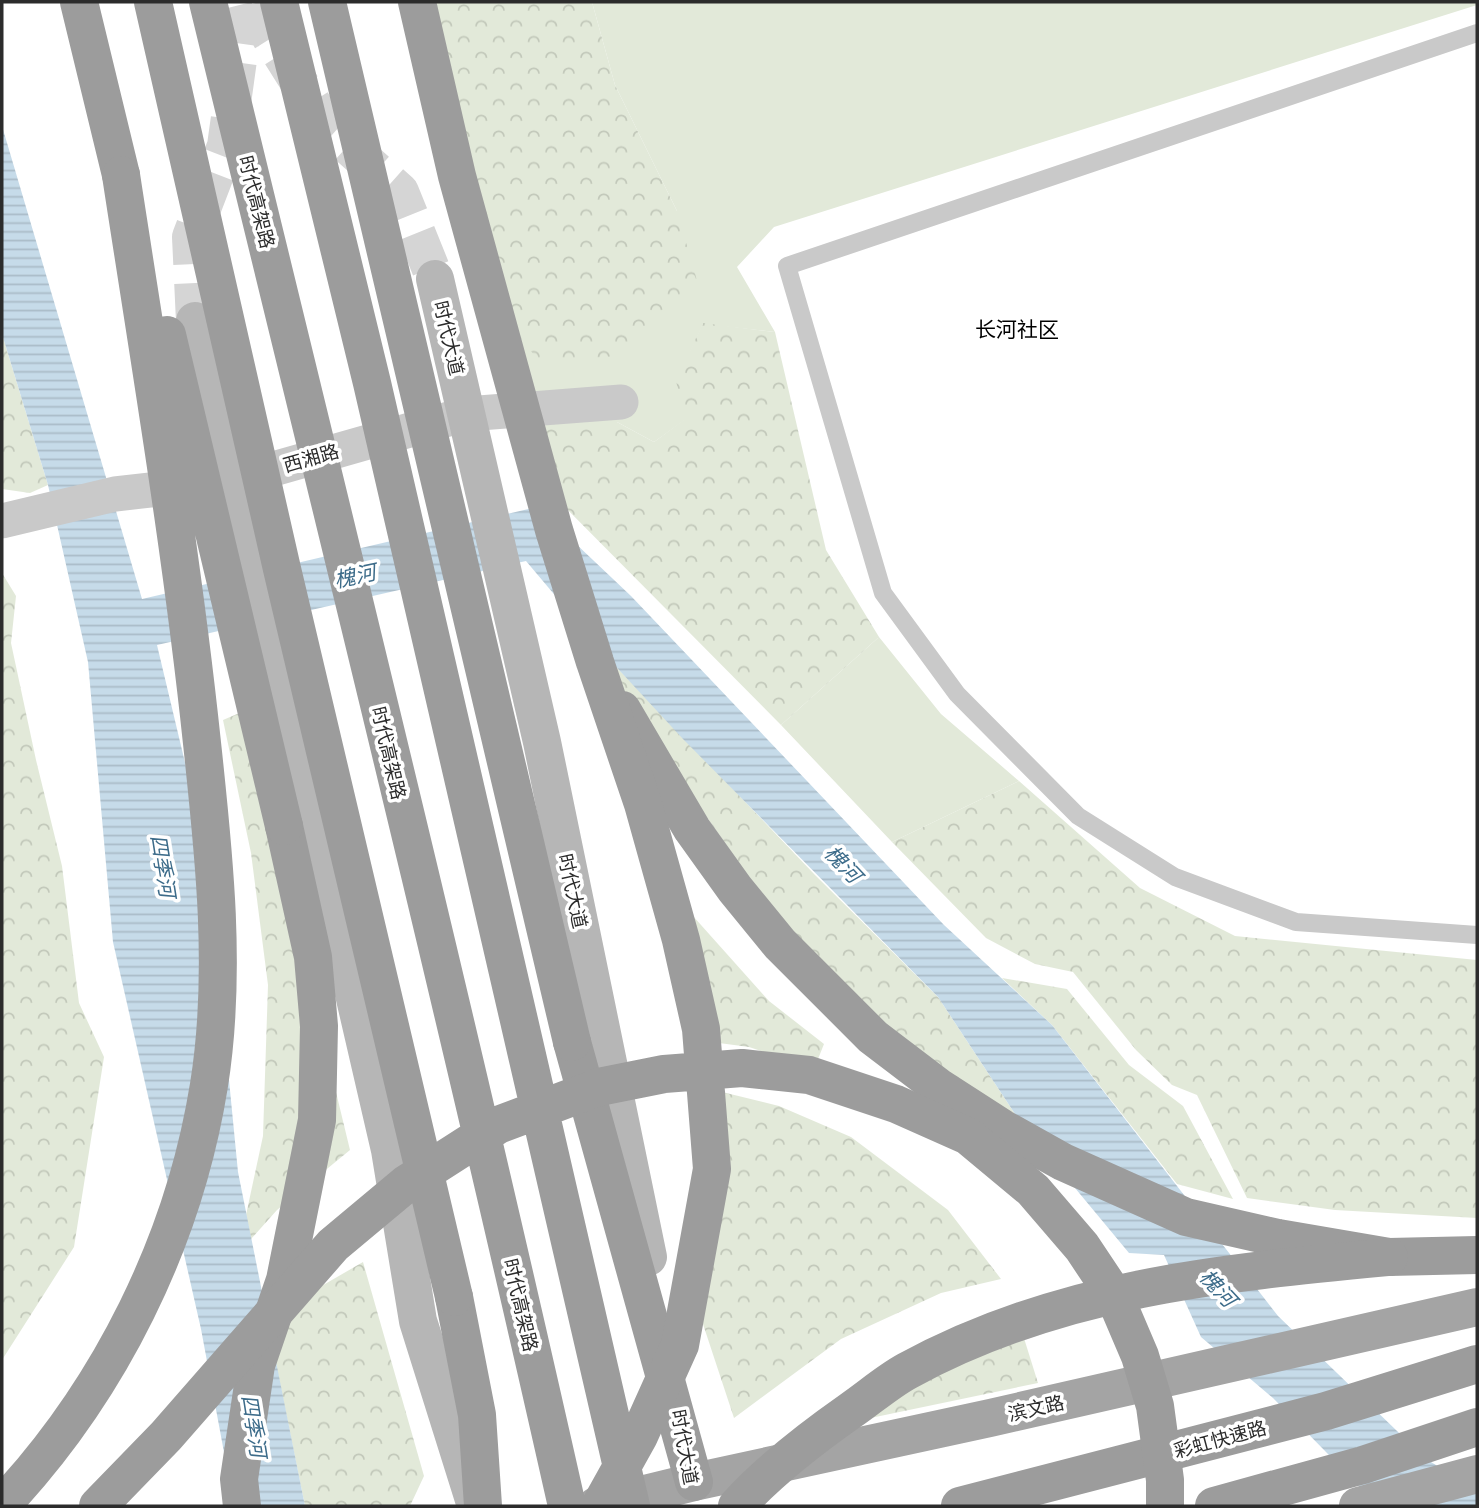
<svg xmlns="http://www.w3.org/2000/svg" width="1479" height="1508" viewBox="0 0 1479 1508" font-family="'PT Sans Narrow','Noto Sans SC',sans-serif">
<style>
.green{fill:#e2e9d9}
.forest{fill:url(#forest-crowns)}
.water{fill:url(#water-rules)}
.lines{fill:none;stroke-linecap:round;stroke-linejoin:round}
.secondary-tunnel{stroke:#d5d5d5;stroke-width:38;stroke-dasharray:38 19;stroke-linecap:butt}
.service{stroke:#c9c9c9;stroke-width:18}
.minor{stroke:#c9c9c9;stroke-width:35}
.secondary{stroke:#b6b6b6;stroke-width:38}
.primary{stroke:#a4a4a4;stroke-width:38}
.trunk{stroke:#9c9c9c;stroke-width:38}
.trunk-bridge{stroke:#9c9c9c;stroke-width:38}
.labels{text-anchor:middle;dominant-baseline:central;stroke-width:7;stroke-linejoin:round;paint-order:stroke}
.street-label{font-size:19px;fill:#2c2c2c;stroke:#fff}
.neighbourhood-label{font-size:21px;fill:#000;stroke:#fff}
.water-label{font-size:21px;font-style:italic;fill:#3d6c8a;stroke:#fff}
</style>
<defs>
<pattern id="forest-crowns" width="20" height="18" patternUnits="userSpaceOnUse" patternTransform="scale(1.75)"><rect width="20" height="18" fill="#e2e9d9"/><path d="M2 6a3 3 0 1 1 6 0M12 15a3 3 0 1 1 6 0" fill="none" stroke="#c2c8ba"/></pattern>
<pattern id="water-rules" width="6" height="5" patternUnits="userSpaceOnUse" patternTransform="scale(1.75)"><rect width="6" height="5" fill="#c6dbe9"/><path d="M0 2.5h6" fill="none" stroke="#aabcc8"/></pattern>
</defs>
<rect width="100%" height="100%" fill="#fff"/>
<!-- green -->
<path class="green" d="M592,2H1477V5L774,227L737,267L775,332L703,324L677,381L686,419L654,442L617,422L533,428L504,315L677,211L615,85Z
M879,637L941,714L1019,781L892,842L781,725Z"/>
<!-- forest -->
<path class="forest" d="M428,2H592L615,85L677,211L700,291L627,355L540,363L504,315Z
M703,323L775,332L826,550L879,637L781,725L548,490L533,428L557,422H617L654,442L685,419L676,381Z
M2,334L48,485L30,493L2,489Z
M2,573L16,596L11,643L36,760L62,866L79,1003L104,1057L74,1247L2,1360Z
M607,657L815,875L938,997L1021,1123L821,981L607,674Z
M244,711L350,1150L277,1210L251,1239L246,1215L263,1136L268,985L251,853L223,720Z
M1019,781L1140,888L1235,936L1477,960V1218L1335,1210L1247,1198L1197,1095L1172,1085L1136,1050L1073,972L1035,964L986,938L892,842Z
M676,897L769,1001L824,1044L814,1069L749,1047L689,1039Z
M1002,978L1067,989L1129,1065L1183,1106L1233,1199L1177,1184L1052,1025Z
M718,1091L779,1106L851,1137L948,1210L1001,1279L941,1293L841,1339L734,1418L699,1312Z
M363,1262L424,1476L410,1506H305L270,1335L306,1295Z
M1023,1335L1038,1383L861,1420L949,1365Z"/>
<!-- water -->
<path class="water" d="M2,126L142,599L537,507L631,596L944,925L1052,1025L1278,1316L1426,1459L1477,1490V1506H1379L1273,1398L1201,1337L1164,1255L1129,1253L1021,1123L938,997L683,739L607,657L526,561L157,645L207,855L238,1172L305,1506H234L201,1329L113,942L88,662L48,485L2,334Z"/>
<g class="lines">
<!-- secondary-tunnel -->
<path class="secondary-tunnel" d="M260,2L268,33L327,127L400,192L435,279
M195,321L191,237L226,146L241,38L232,2"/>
<!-- service -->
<path class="service" d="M1477,33L787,266L883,593L957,694L1078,816L1175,877L1296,922L1477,935"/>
<!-- minor -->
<path class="minor" d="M2,521L115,494L231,481L466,414L621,402"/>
<!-- secondary -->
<path class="secondary" d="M435,279L542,742L648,1257
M195,321L231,481L302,769L390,1150L418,1321L476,1506"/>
<!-- primary -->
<path class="primary" d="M596,1506L694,1482L990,1418L1477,1307
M1358,1506L1477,1474"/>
<!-- trunk -->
<path class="trunk" d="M79,2L121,175
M622,710L692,829L735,889L780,944L873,1037L940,1088L1002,1128L1063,1162L1186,1217L1278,1238L1389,1257L1477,1255
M572,1042L694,1482
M454,1297L477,1415L483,1506
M242,1506L239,1479L256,1365L285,1280L317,1120L319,1026L313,957L284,826
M960,1506L1326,1411L1477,1364
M1214,1506L1363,1465L1477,1427"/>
<!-- trunk-bridge -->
<path class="trunk-bridge" d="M153,2L282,569L454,1297
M208,2C330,503 454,1003 567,1506
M279,2L372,383L631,1506
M327,2L572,1042
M417,2L457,176L554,530L595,662L643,804L681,940L701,1029L712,1169L680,1345L639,1436L600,1506
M167,335L284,826
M2,1505C110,1390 184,1241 209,1085C227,973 214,854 202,743C182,553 150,364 121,175
M98,1506L166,1436L333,1245L406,1184L498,1125L599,1087L664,1074L742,1068L809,1075L896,1104L968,1136L1033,1190L1082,1247L1114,1295L1140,1356L1155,1406L1165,1480V1506
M737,1506C770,1470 810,1439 850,1411C869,1398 887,1382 907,1371C1059,1288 1220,1273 1389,1257"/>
</g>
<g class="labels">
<!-- street labels -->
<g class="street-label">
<text transform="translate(257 202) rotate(76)">时代高架路</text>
<text transform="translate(449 338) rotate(77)">时代大道</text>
<text transform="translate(311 458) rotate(-16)">西湘路</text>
<text transform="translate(389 753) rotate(77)">时代高架路</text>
<text transform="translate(573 891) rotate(78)">时代大道</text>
<text transform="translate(521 1305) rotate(77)">时代高架路</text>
<text transform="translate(1036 1408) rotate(-13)">滨文路</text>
<text transform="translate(1220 1439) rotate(-15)">彩虹快速路</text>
<text transform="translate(685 1447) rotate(80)">时代大道</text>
</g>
<!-- neighbourhood labels -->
<g class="neighbourhood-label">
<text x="1017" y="329">长河社区</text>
</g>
<!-- water labels -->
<g class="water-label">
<text transform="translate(355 576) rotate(-12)">槐河</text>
<text transform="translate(843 864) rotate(46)">槐河</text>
<text transform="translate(163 866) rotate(81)">四季河</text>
<text transform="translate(1218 1288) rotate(47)">槐河</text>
<text transform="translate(254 1426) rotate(81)">四季河</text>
</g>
</g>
<!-- border -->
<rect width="1479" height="1508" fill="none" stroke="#2c2c2c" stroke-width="7"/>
</svg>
